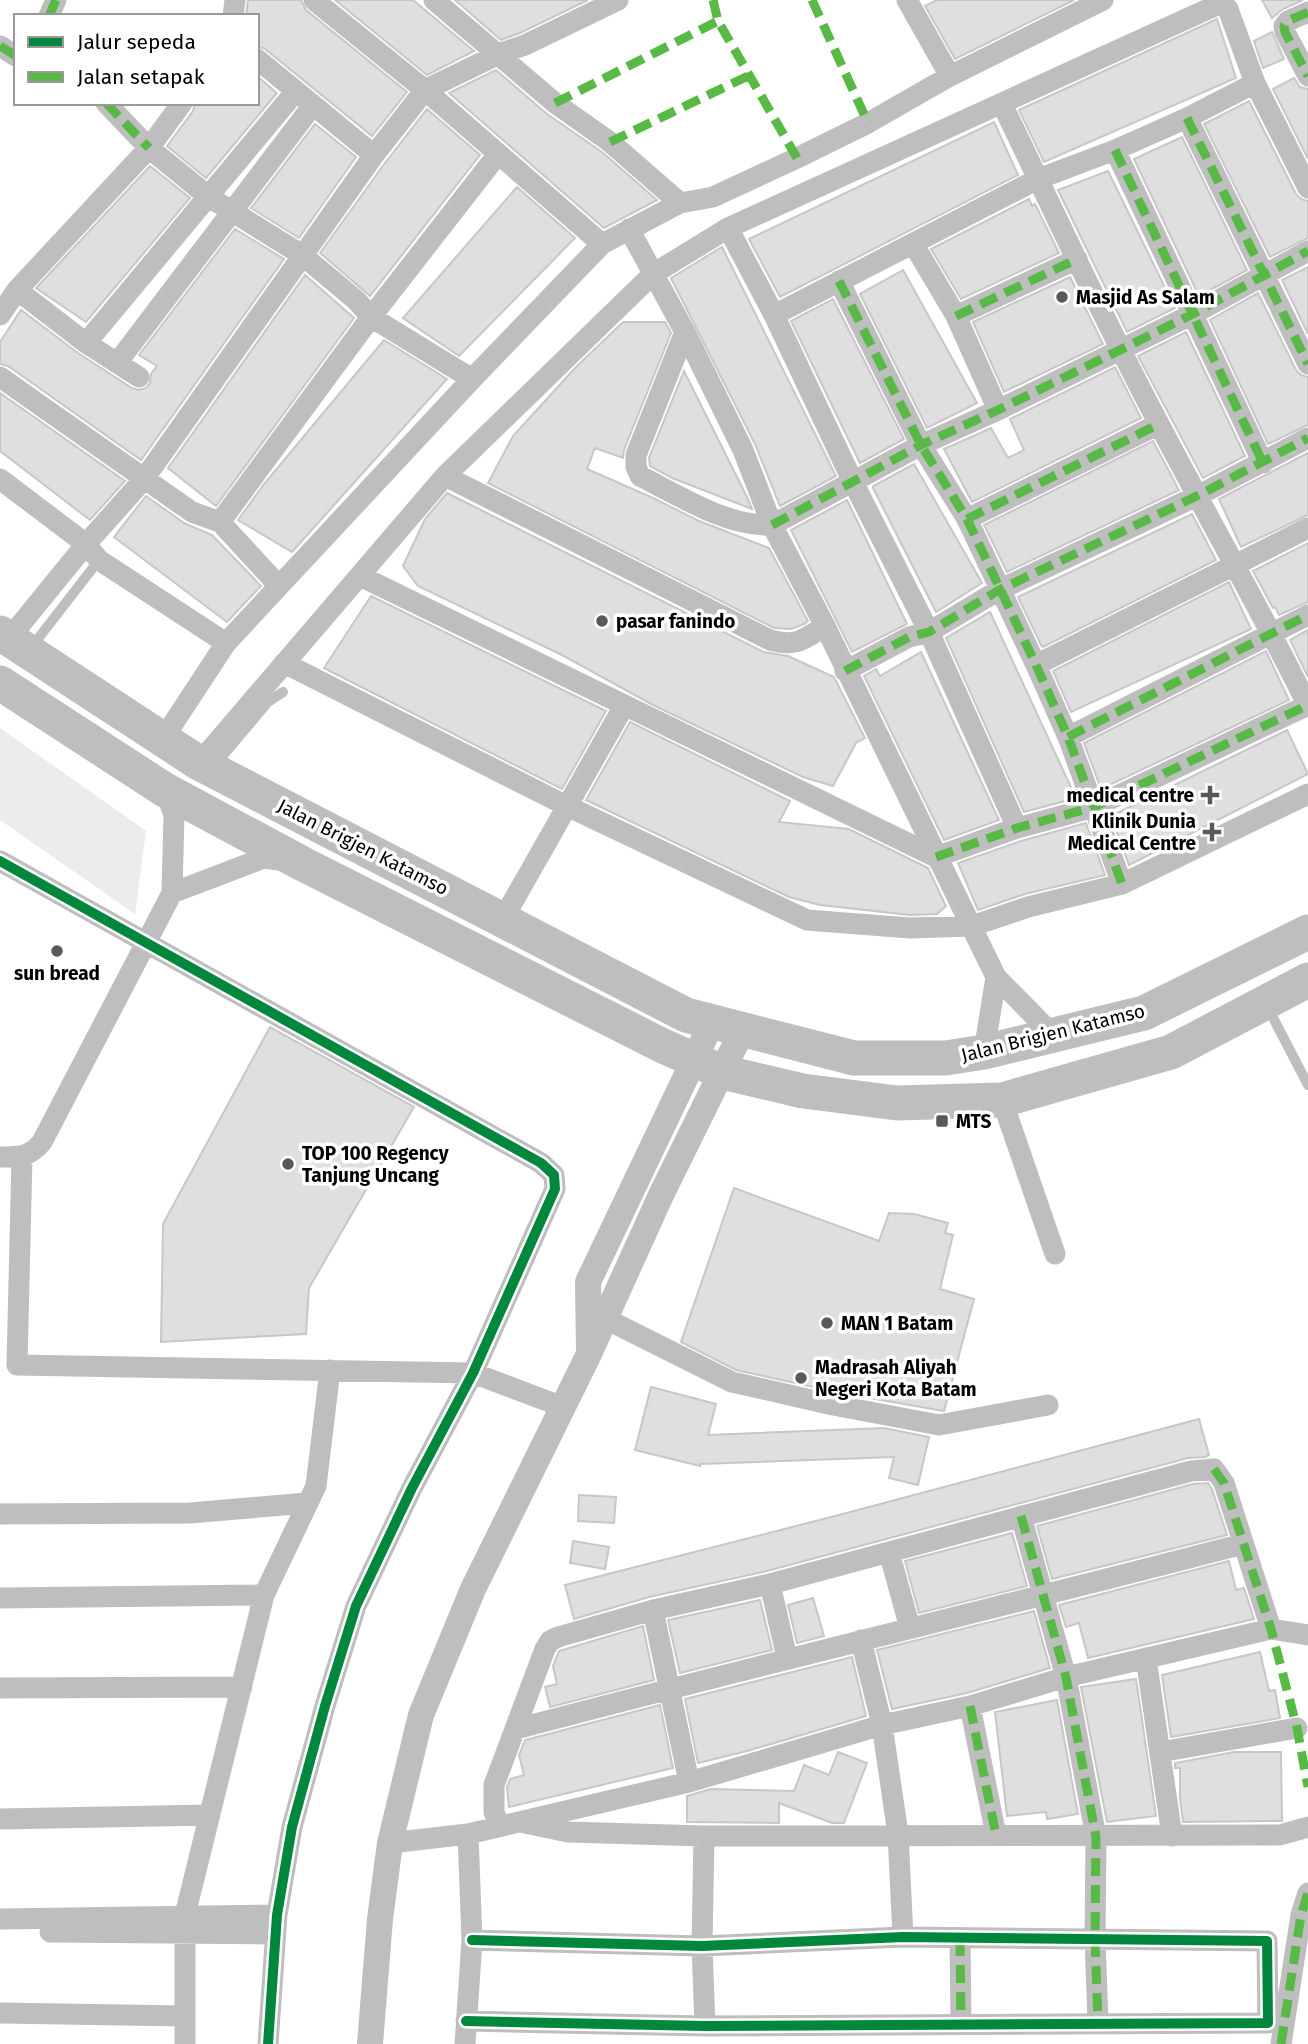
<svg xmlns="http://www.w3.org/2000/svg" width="1308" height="2044" viewBox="0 0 1308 2044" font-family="'Fira Sans',sans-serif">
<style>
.green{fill:#ececec}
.building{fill:#dfdfdf;stroke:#c7c7c7;stroke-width:2}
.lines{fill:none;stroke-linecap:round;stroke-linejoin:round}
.service{stroke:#bebebe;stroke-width:10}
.minor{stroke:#bebebe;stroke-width:21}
.tertiary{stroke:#bebebe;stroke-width:26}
.trunk{stroke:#bebebe;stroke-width:35}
.quiet{stroke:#58b947;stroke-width:9;stroke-dasharray:18 9;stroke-linecap:butt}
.cycleway-casing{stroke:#fff;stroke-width:15}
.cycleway{stroke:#00873e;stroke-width:10}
.poi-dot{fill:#595959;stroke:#fff;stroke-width:2.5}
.labels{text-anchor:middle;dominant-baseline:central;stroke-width:7;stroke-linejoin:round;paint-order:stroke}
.poi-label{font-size:19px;font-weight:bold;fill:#000;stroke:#fff;text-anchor:start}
.street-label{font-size:19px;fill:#000;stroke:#fff}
</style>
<rect width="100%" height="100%" fill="#fff"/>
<!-- green -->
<path class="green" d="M0,728L146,831L135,914L0,820Z"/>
<!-- building -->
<path class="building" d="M248,0H301L306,10L407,92L372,136L265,49L257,46V16H246Z
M335,0H413L474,51L427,75Z
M455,0H588L520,33L501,40Z
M937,0H1074L955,59L925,6Z
M1262,0H1303L1283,9L1272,18Z
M1217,19L1236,78L1044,162L1019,110Z
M1272,32L1284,59L1263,68L1254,41Z
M496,70L547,114L602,152L657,200L604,228L449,93Z
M257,76L277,93L206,178L167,146L193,111L195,103H257Z
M1294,78L1300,87L1308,89V159L1273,89Z
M1249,101L1296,194L1301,199L1308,201V238L1270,257L1204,124Z
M427,109L480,155L370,296L320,253L385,163Z
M994,122L1018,175L780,297L749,239Z
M315,124L356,157L299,238L251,208Z
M1182,137L1247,270L1199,296L1134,159Z
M150,166L190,198L86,322L36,288Z
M1108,171L1175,308L1127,332L1058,190Z
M517,187L575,238L459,356L403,318Z
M1029,199L1032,206L1035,204L1059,253L961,299L931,249Z
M235,229L284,259L141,460L8,366L0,364V342L21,310L78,353L132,388L139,390L146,388L150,383L151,374L157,366L139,355Z
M722,247L836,476L780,506L755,444L671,278Z
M1308,267V334L1282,280Z
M903,270L977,403L927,428L860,294Z
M305,275L354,318L216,506L168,468Z
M1070,277L1103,344L1004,392L973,322Z
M1258,293L1296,370L1301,375L1308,377V425L1268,444L1210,320Z
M833,299L904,439L860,463L791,321Z
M623,322H665L671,333L624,450L623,458L595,448L587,469L653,498L699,521L769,548L808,621L804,624L791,629L774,628L488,483L513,436L576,367Z
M1186,332L1245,456L1203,478L1138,356Z
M384,340L447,379L292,552L238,520L264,484Z
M1115,367L1141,418L972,502L944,449L991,428L1008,458L1024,450L1010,419Z
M684,371L747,497L752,509L672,478L650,466L649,458Z
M0,393L125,481L90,520L0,451Z
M1153,441L1179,490L1007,572L984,525Z
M1308,453V515L1241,547L1219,499Z
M914,464L982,583L936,612L873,488V486Z
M447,493L764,652L788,656L834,677L865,738L856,743L833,786L803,777L653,705L562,655L418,586L403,566L425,519Z
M146,496L184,523L212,535L261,586L227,622L114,537Z
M847,500L907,624L852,652L791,530Z
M1192,514L1216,560L1043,647L1041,645L1018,597Z
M1308,543V602L1279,615L1275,607L1273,608L1253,571Z
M1229,582L1251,629L1071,712L1053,671Z
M371,596L606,711L562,789L324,668Z
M990,612L1075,796L1076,798L1024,812L946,638Z
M1308,630V677L1290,640Z
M1266,651L1289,700L1101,789L1084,743Z
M921,652L999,820L944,840L864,676L876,669L880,676Z
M630,722L790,801L779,822L849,829L928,868L946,906L937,914L910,915L820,905L789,897L586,800Z
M1287,730L1308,774L1129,865L1111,816Z
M1086,823L1105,875L1025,894L978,910L958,863L1021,841Z
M270,1027L414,1107L309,1288L306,1334L161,1342L163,1224Z
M734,1188L879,1241L889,1213L914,1214L948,1223L945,1233L953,1235L940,1289L974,1299L944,1411L836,1392L736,1370L681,1342Z
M651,1387L716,1404L708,1435L884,1428L929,1437L918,1485L889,1478L894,1457L700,1464V1466L635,1450Z
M1199,1419L1209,1455L1205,1457L1188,1458L767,1571L649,1597L574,1619L565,1585L839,1515Z
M1208,1483L1212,1489L1227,1535L1052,1579L1037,1526L1193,1484Z
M579,1495L616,1497L614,1523L578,1521Z
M1012,1533L1027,1586L919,1613L905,1561Z
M573,1541L609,1547L605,1569L570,1563Z
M1229,1561L1236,1590L1244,1588L1254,1619L1088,1658L1079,1623L1066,1627L1059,1605Z
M813,1598L824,1636L797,1643L788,1605Z
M760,1600L772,1650L680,1673L668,1620Z
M1034,1611L1050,1668L967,1693L892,1709L877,1650Z
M643,1626L654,1680L550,1707L545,1687L557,1684L553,1666L559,1651Z
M1260,1652L1269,1691L1275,1690L1280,1718L1171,1737L1162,1675Z
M852,1657L866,1716L747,1751L698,1763L685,1699Z
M1136,1679L1156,1816L1107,1822L1081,1687Z
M1057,1700L1078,1814L1047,1819L1046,1812L1007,1816L995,1712Z
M660,1705L673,1768L509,1807L507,1787L510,1779L524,1775L519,1755L525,1740Z
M838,1752L867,1763L844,1823H832L779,1803V1823L687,1822V1796L711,1789L794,1791L804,1765L829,1775Z
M1234,1752H1281L1282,1821L1183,1822L1180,1799V1768H1175V1763Z"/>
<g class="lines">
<!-- service -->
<path class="service" d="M30,649L99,560
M215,765L268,702L283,692
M1267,1006L1308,1085"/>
<!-- minor -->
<path class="minor" d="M314,0L425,90L602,244
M434,0L555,103L610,142L680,203
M907,0L950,76
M1308,12L1288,21L1284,26L1285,32L1308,76
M49,16L56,0
M233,16L235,0
M0,46L16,56
M257,59L374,155
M106,103L149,148L209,197L302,255L357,301L371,317L472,379
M1002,104C1054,211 1103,319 1159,424C1208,518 1261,610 1308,706
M1187,118L1308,364
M1115,150L1263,463
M728,228L774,315L853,482L929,632L1017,828
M629,229L685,332L743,450L772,525L825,626L996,977L1053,1035
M914,245L956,316L998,410
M839,281L921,445L967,519L1036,665L1068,737L1122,884
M17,290L86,343L139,377
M0,315L17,290L149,148L182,103
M774,315L1038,179L1115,150L1187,118L1255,83
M956,316L1077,259
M685,332L636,455V467L640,476C680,496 727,527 772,525L921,445L998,410L1193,314L1308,251
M86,343L296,91
M117,363L313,105
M0,377L192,512L220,522L279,586
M445,476L770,640C797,647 803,640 825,626
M0,479L86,544L99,560L226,643L472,379L602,244L680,203L713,197L797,158L868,123L950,76L1103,0
M967,519L1159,424
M220,522L371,317L498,154
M360,576L936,857L1017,828L1094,807L1308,705
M8,640L86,544L144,479L374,155L425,90L499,54L525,45L618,0
M284,663L567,806L807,920L910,928L972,926L1028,907L1122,884L1308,794
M1036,665L1308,528
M845,671L909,637L929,632L999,590L1199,495L1308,438
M1068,737L1308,615
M163,739L226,643
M199,763L445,476L653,274L728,228L1217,5H1223L1228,9L1255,83L1308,188
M165,790L174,815L172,893L264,858L287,861
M0,861L541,1163L554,1175L555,1189L473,1373L412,1488L356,1606L325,1706L292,1827L277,1915L268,2044
M503,919L624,706
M984,1052L996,977
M1002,1100L1055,1254
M0,1157C19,1157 30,1157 42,1142L172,893
M22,1157L17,1365L473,1373L563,1407
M606,1319L732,1382L833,1405L939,1425L1048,1405
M0,1514L190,1513L307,1503
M1021,1516L1066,1677L1096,1837L1095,1939L1098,2022
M889,1552L910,1628
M770,1584L787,1658
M0,1598L264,1595
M653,1610L689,1782
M861,1640L882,1725L898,1834L903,1937
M1146,1658L1172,1836
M0,1688L242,1687
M970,1706L996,1835
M516,1729C758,1665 1001,1607 1243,1544
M1160,1752L1297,1728
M0,1819L210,1815
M525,1823L568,1832L704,1836L1280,1835L1308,1827
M499,1825L494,1812V1785L545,1649L550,1641L558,1637L653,1610L770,1584L1191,1471L1214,1469L1224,1483L1271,1629
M704,1836L702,1946L705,2026
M390,1843L468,1834L689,1782L882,1725L970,1706L1066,1677L1271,1629L1308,1635
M0,1919L277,1915
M50,1932L275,1934
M960,1938L961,2023
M0,2013L185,2016
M466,2021L705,2026L1268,2023L1267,1941L903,1937L702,1946L472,1940
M185,2044V1915L264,1595L316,1486L330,1370
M465,2044L472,1940L468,1834
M1281,2044L1301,1915L1308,1893"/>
<!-- tertiary -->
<path class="tertiary" d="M589,1349L588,1282L712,1022
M370,2044L380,1919L390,1843L421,1715L473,1589L589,1354L661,1195L742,1031"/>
<!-- trunk -->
<path class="trunk" d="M0,633L199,763L686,1015L854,1058H946L984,1052L1144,1013L1308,932
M0,683L165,790L303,864L663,1046L722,1072L803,1091L897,1103L1002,1100L1171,1052L1308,980"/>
<!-- quiet -->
<path class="quiet" d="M713,0L718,21L797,158
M812,0L868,123
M1308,12L1288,21L1284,26L1285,32L1308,76
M49,16L56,0
M0,46L16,56
M106,103L149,148
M555,103L718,21
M1187,118L1308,364
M610,142L750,75
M1115,150L1263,463
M839,281L921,445L967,519L1036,665L1068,737L1122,884
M956,316L1077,259
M967,519L1159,424
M772,525L921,445L998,410L1193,314L1308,251
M845,671L909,637L929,632L999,590L1199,495L1308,438
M1068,737L1308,615
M936,857L1017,828L1094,807L1308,705
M1214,1469L1224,1483L1271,1629L1297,1728L1308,1787
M1021,1516L1066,1677L1096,1837L1095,1939L1098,2022
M970,1706L996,1835
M960,1938L961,2023
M1281,2044L1301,1915L1308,1893"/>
<defs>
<path id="cycleway" d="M0,861L541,1163L554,1175L555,1189L473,1373L412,1488L356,1606L325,1706L292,1827L277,1915L268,2044
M466,2021L705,2026L1268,2023L1267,1941L903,1937L702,1946L472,1940"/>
</defs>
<!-- cycleway casing -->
<use href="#cycleway" class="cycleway-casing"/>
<!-- cycleway -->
<use href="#cycleway" class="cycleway"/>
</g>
<!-- markers -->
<g class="poi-dot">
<circle cx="1062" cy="297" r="7"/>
<circle cx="602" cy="621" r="7"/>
<path d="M1206.5 784.5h7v7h7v7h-7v7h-7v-7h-7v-7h7z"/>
<path d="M1208.5 821.5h7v7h7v7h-7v7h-7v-7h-7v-7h7z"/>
<circle cx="57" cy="951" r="7"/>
<rect x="935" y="1114" width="14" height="14" rx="3.5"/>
<circle cx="288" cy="1164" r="7"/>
<circle cx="827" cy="1323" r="7"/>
<circle cx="801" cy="1378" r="7"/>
</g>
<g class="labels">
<!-- poi labels -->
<g class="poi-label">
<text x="1076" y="297">Masjid As Salam</text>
<text x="616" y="621">pasar fanindo</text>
<text x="1194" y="795" text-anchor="end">medical centre</text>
<text x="1196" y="821" text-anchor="end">Klinik Dunia<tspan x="1196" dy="22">Medical Centre</tspan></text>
<text x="57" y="973" text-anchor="middle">sun bread</text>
<text x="956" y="1121">MTS</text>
<text x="302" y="1153">TOP 100 Regency<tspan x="302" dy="22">Tanjung Uncang</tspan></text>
<text x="841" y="1323">MAN 1 Batam</text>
<text x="815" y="1367">Madrasah Aliyah<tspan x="815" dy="22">Negeri Kota Batam</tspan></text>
</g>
<!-- street labels -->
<g class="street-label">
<text transform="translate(363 847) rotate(27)">Jalan Brigjen Katamso</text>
<text transform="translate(1053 1033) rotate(-14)">Jalan Brigjen Katamso</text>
</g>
</g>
<!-- legend -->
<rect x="14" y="14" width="245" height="91" fill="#ffffff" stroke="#999999" stroke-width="2"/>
<rect x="28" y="37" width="35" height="10" fill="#00873e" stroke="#999999" stroke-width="2"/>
<text x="77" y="49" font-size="21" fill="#000000">Jalur sepeda</text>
<rect x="28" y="72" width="35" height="10" fill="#58b947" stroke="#999999" stroke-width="2"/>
<text x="77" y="84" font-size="21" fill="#000000">Jalan setapak</text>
</svg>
